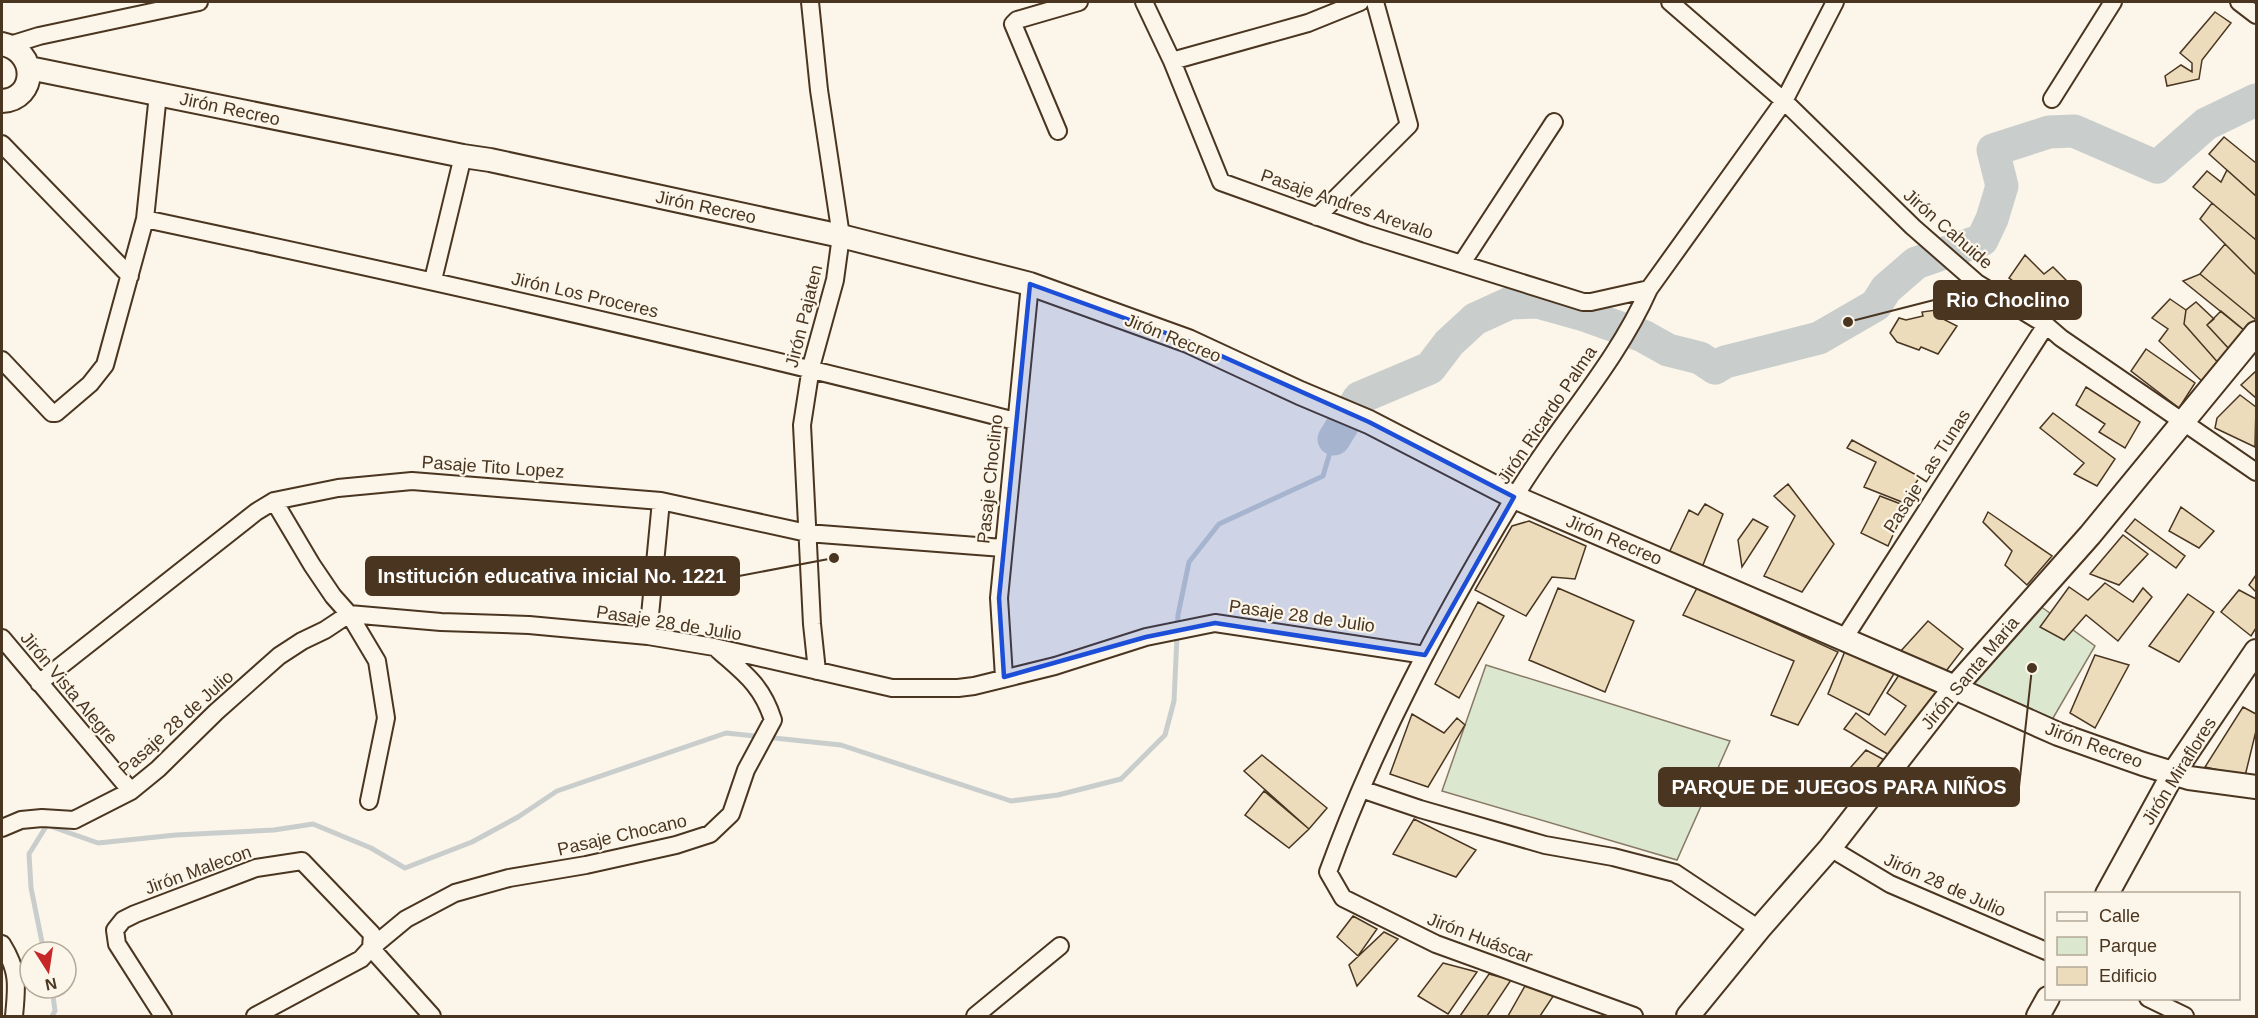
<svg xmlns="http://www.w3.org/2000/svg" width="2258" height="1018" viewBox="0 0 2258 1018" font-family="Helvetica,sans-serif">
<style>
.green{fill:#dce7d0;stroke:#887966;stroke-width:1.5}
.lines{fill:none;stroke-linecap:round;stroke-linejoin:round}
.stream{stroke:#c9cecd;stroke-width:5}
.river{stroke:#c9cecd;stroke-width:33}
.building{fill:#ecdcbc;stroke:#4a3520;stroke-width:1.5}
.street-casing{stroke:#4a3520;stroke-width:20}
.secondary-casing{stroke:#4a3520;stroke-width:26}
.street{stroke:#fbf6e9;stroke-width:16}
.secondary{stroke:#fbf6e9;stroke-width:22}
.marked{fill:#1d4ed8;fill-opacity:0.2;stroke:#1d4ed8;stroke-width:4.5;stroke-linejoin:round}
.labels{text-anchor:middle;dominant-baseline:central;stroke-width:4.5;stroke-linejoin:round;paint-order:stroke}
.street-label{font-size:18px;fill:#4a3520;stroke:#fbf6e9}
.leader{fill:none;stroke:#4a3520;stroke-width:2}
.callout-dot{fill:#4a3520;stroke:#fbf6e9;stroke-width:2}
.callout{fill:#4a3520;stroke:#4a3520;stroke-width:2}
.callout-label{font-size:20px;text-anchor:middle;font-weight:bold;fill:#fff}
</style>
<rect width="100%" height="100%" fill="#fbf6e9"/>
<!-- green -->
<path class="green" d="M2036,603L2095,646L2049,725L1962,690Z
M1486,665L1730,741L1677,860L1442,791Z"/>
<g class="lines">
<!-- stream -->
<path class="stream" d="M44,952L31,888L29,854L47,825L98,843L176,835L274,830L313,824L371,848L405,868L472,842L518,817L557,791L726,733L841,745L1011,801L1058,795L1121,779L1165,735L1174,701L1178,615L1189,562L1219,524L1323,476L1334,439
M52,1016L55,1011L52,988"/>
<!-- river -->
<path class="river" d="M1334,439L1359,398L1430,368L1449,343L1475,319L1510,303L1538,302L1581,314L1643,336L1668,350L1700,358L1715,368L1725,362L1819,338L1876,305L1886,289L1916,263L1982,240L1992,219L2002,186L1993,150L2049,132L2074,131L2157,167L2206,124L2256,100"/>
</g>
<!-- building -->
<path class="building" d="M2215,12L2231,23L2202,60L2199,79L2167,86L2165,76L2181,65L2192,72V63L2180,53Z
M2224,137L2256,163V196L2209,154Z
M2227,170L2256,196V240L2193,187L2207,171L2221,182Z
M2212,203L2256,240V275L2200,219Z
M2225,244L2256,275V320L2200,274Z
M2025,255L2044,274L2053,267L2068,282L2050,307L2009,278Z
M2200,274L2256,320L2245,331L2183,281Z
M2170,299L2186,310L2184,324L2221,366L2206,385L2159,341L2168,329L2152,318Z
M2196,302L2214,319L2207,325L2231,351L2221,366L2184,324L2186,310Z
M1936,310L1939,317L1957,326L1938,354L1921,347L1919,350L1897,342L1890,333L1899,318L1906,320L1923,316L1922,312Z
M2221,311L2245,331L2231,351L2207,325Z
M2146,349L2195,383L2179,408L2131,371Z
M2256,371V398L2241,385Z
M2086,387L2140,422L2125,448L2099,432L2105,424L2076,405Z
M2240,395L2256,407L2255,447L2215,428L2217,418Z
M2053,413L2115,459L2097,486L2074,474L2084,463L2040,428Z
M1852,440L1920,477L1902,502L1864,487L1876,462L1847,448Z
M1788,484L1834,544L1802,592L1764,576L1795,516L1774,496Z
M1880,496L1906,506L1888,546L1861,533Z
M1705,504L1723,514L1701,570L1667,557L1689,510L1698,515Z
M2181,507L2214,531L2199,548L2169,531Z
M1988,512L2052,556L2027,585L2005,565L2012,551L1983,522Z
M1753,519L1768,527L1742,567L1738,540Z
M2135,519L2185,556L2176,568L2125,531Z
M1529,521L1586,546L1575,579L1552,577L1526,616L1475,590L1512,526Z
M2123,535L2148,554L2119,585L2090,574Z
M2256,575V592L2249,585Z
M2105,583L2133,602L2143,588L2152,597L2118,641L2086,615L2064,640L2040,627L2069,587L2088,600Z
M1558,588L1634,621L1605,692L1529,660Z
M1697,588L1838,652L1798,725L1771,715L1794,661L1683,615Z
M2239,590L2256,599V628L2251,636L2221,612Z
M2188,594L2214,612L2179,662L2149,646Z
M1478,602L1504,616L1459,698L1435,684Z
M1928,621L1963,649L1943,675L1899,653Z
M1845,651L1895,672L1869,715L1828,694Z
M2095,655L2129,665L2095,728L2070,713Z
M1901,672L1944,688L1891,756L1844,729L1856,713L1885,735L1906,706L1887,693Z
M2243,707L2256,714V731L2245,776L2205,767Z
M1412,714L1444,733L1457,718L1465,725L1428,787L1390,774Z
M1866,750L1888,762L1851,801L1835,785Z
M1262,755L1327,808L1309,829L1244,771Z
M1264,791L1309,829L1289,848L1245,815Z
M1414,819L1476,850L1456,877L1393,854Z
M1353,916L1377,929L1358,956L1337,937Z
M1384,932L1398,939L1357,986L1349,965Z
M1443,963L1477,972L1448,1014L1418,996Z
M1489,974L1511,980L1487,1016H1460Z
M1525,986L1554,995L1540,1016H1508Z"/>
<g class="lines">
<defs>
<path id="street" d="M810,2L819,90L841,236L835,280L811,367L802,425L812,624L817,671
M1144,2L1172,61L1221,182L1366,234L1583,302H1591L1649,289
M1670,2L1784,101L1913,227L1977,283L2046,325L2061,338L2256,472
M2239,2L2256,15
M10,45L39,36L199,2
M1172,61L1308,23L1360,2
M2052,99L2113,2
M1058,131L1013,24L1017,20L1079,2
M2,144L130,276
M1317,217L1409,125L1375,2
M145,219C436,281 727,346 1015,421
M1462,263L1554,122
M433,280L463,156
M2,360L52,413H56L90,384L105,365L145,219L158,94
M274,501L312,565L333,596L349,614L377,661L386,718L369,801
M648,636L661,501
M2,638L131,791
M1843,640L2046,325
M1004,677L999,598L1030,284
M39,683L256,512L274,501L338,488L412,481L661,501L807,533L1003,548
M1361,789L1420,809L1545,845L1613,857L1675,873L1759,929
M2,828L21,820L42,818L74,820L131,791L158,769L216,712L279,656L302,641L325,630L349,614L441,622L529,625L648,636L714,647L892,688H958L974,686L1055,666L1146,637L1215,623L1425,655
M1830,848L1890,884L2046,951
M2,944C19,971 17,986 14,1016
M2148,998L2185,1016
M163,1016L117,944L115,930L123,920L135,914L256,868L302,861L372,934L371,948L432,1016
M255,1016L361,959L371,948L406,919L455,893L509,878L586,865L676,845L710,834L731,814L746,770L773,720C762,685 744,673 718,650
M975,1016L1060,946
M1634,1016L1436,944L1343,898L1328,872C1375,742 1442,617 1514,498C1556,427 1615,366 1649,289L1784,101L1835,2"/>
<path id="secondary" d="M2,44C38,51 37,99 2,101
M29,68L463,156L490,160L841,236L1030,284L1188,341L1300,393L1369,422L1514,497L1955,687L1966,693L2058,734L2143,764L2189,778L2256,787
M2107,894L2174,772L2256,651
M1688,1016L1759,929L1830,848L1955,687L2090,535L2256,333
M2038,1016L2048,998"/>
</defs>
<!-- street casing -->
<use href="#street" class="street-casing"/>
<!-- secondary casing -->
<use href="#secondary" class="secondary-casing"/>
<!-- street -->
<use href="#street" class="street"/>
<!-- secondary -->
<use href="#secondary" class="secondary"/>
</g>
<!-- marked area -->
<path class="marked" d="M1030,284L1188,341L1369,422L1514,497L1425,655L1215,623L1146,637L1004,677L999,598Z"/>
<g class="labels">
<!-- street labels -->
<g class="street-label">
<text transform="translate(230 109) rotate(12)">Jirón Recreo</text>
<text transform="translate(1347 204) rotate(19)">Pasaje Andres Arevalo</text>
<text transform="translate(706 207) rotate(12)">Jirón Recreo</text>
<text transform="translate(1948 229) rotate(41)">Jirón Cahuide</text>
<text transform="translate(585 295) rotate(13)">Jirón Los Proceres</text>
<text transform="translate(804 316) rotate(-76)">Jirón Pajaten</text>
<text transform="translate(1173 338) rotate(22)">Jirón Recreo</text>
<text transform="translate(1547 415) rotate(-56)">Jirón Ricardo Palma</text>
<text transform="translate(493 467) rotate(4)">Pasaje Tito Lopez</text>
<text transform="translate(1927 471) rotate(-57)">Pasaje Las Tunas</text>
<text transform="translate(990 479) rotate(-84)">Pasaje Choclino</text>
<text transform="translate(1614 540) rotate(23)">Jirón Recreo</text>
<text transform="translate(1302 616) rotate(8)">Pasaje 28 de Julio</text>
<text transform="translate(669 623) rotate(9)">Pasaje 28 de Julio</text>
<text transform="translate(1970 673) rotate(-50)">Jirón Santa Maria</text>
<text transform="translate(69 688) rotate(50)">Jirón Vista Alegre</text>
<text transform="translate(176 723) rotate(-42)">Pasaje 28 de Julio</text>
<text transform="translate(2094 745) rotate(20)">Jirón Recreo</text>
<text transform="translate(2179 771) rotate(-58)">Jirón Miraflores</text>
<text transform="translate(622 835) rotate(-13)">Pasaje Chocano</text>
<text transform="translate(198 870) rotate(-20)">Jirón Malecon</text>
<text transform="translate(1945 885) rotate(24)">Jirón 28 de Julio</text>
<text transform="translate(1480 938) rotate(21)">Jirón Huáscar</text>
</g>
</g>
<!-- callouts -->
<path class="leader" d="M1848 322L1934 300M834 558L739 576M2032 668L2019 787"/>
<g class="callout-dot">
<circle cx="1848" cy="322" r="6"/>
<circle cx="834" cy="558" r="6"/>
<circle cx="2032" cy="668" r="6"/>
</g>
<g class="callout">
<rect x="1934" y="281" width="147" height="38" rx="6"/>
<rect x="366" y="557" width="373" height="38" rx="6"/>
<rect x="1659" y="768" width="360" height="38" rx="6"/>
</g>
<g class="callout-label">
<text x="2008" y="307">Rio Choclino</text>
<text x="552" y="583">Institución educativa inicial No. 1221</text>
<text x="1839" y="794">PARQUE DE JUEGOS PARA NIÑOS</text>
</g>
<!-- border -->
<rect width="2258" height="1018" fill="none" stroke="#4a3520" stroke-width="6"/>
<!-- legend -->
<rect x="2045" y="892" width="195" height="108" fill="#fbf6e9" stroke="#b4a999" stroke-width="1.5"/>
<rect x="2057" y="912" width="30" height="9" fill="#fbf6e9" stroke="#b4a999" stroke-width="1.5"/>
<text x="2099" y="922" font-size="18" fill="#4a3520">Calle</text>
<rect x="2057" y="937" width="30" height="18" fill="#dce7d0" stroke="#b4a999" stroke-width="1.5"/>
<text x="2099" y="952" font-size="18" fill="#4a3520">Parque</text>
<rect x="2057" y="967" width="30" height="18" fill="#ecdcbc" stroke="#b4a999" stroke-width="1.5"/>
<text x="2099" y="982" font-size="18" fill="#4a3520">Edificio</text>
<!-- north arrow -->
<g transform="translate(48 970) rotate(168)"><circle r="28" fill="#fbf6e9" stroke="#b4a999" stroke-width="1.5"/>
<path d="M0-4.5L10 22L0 15L-10 22Z" fill="#c62828"/>
<text y="-9" font-size="16" font-weight="bold" text-anchor="middle" fill="#4a3520">N</text>
</g>
</svg>
